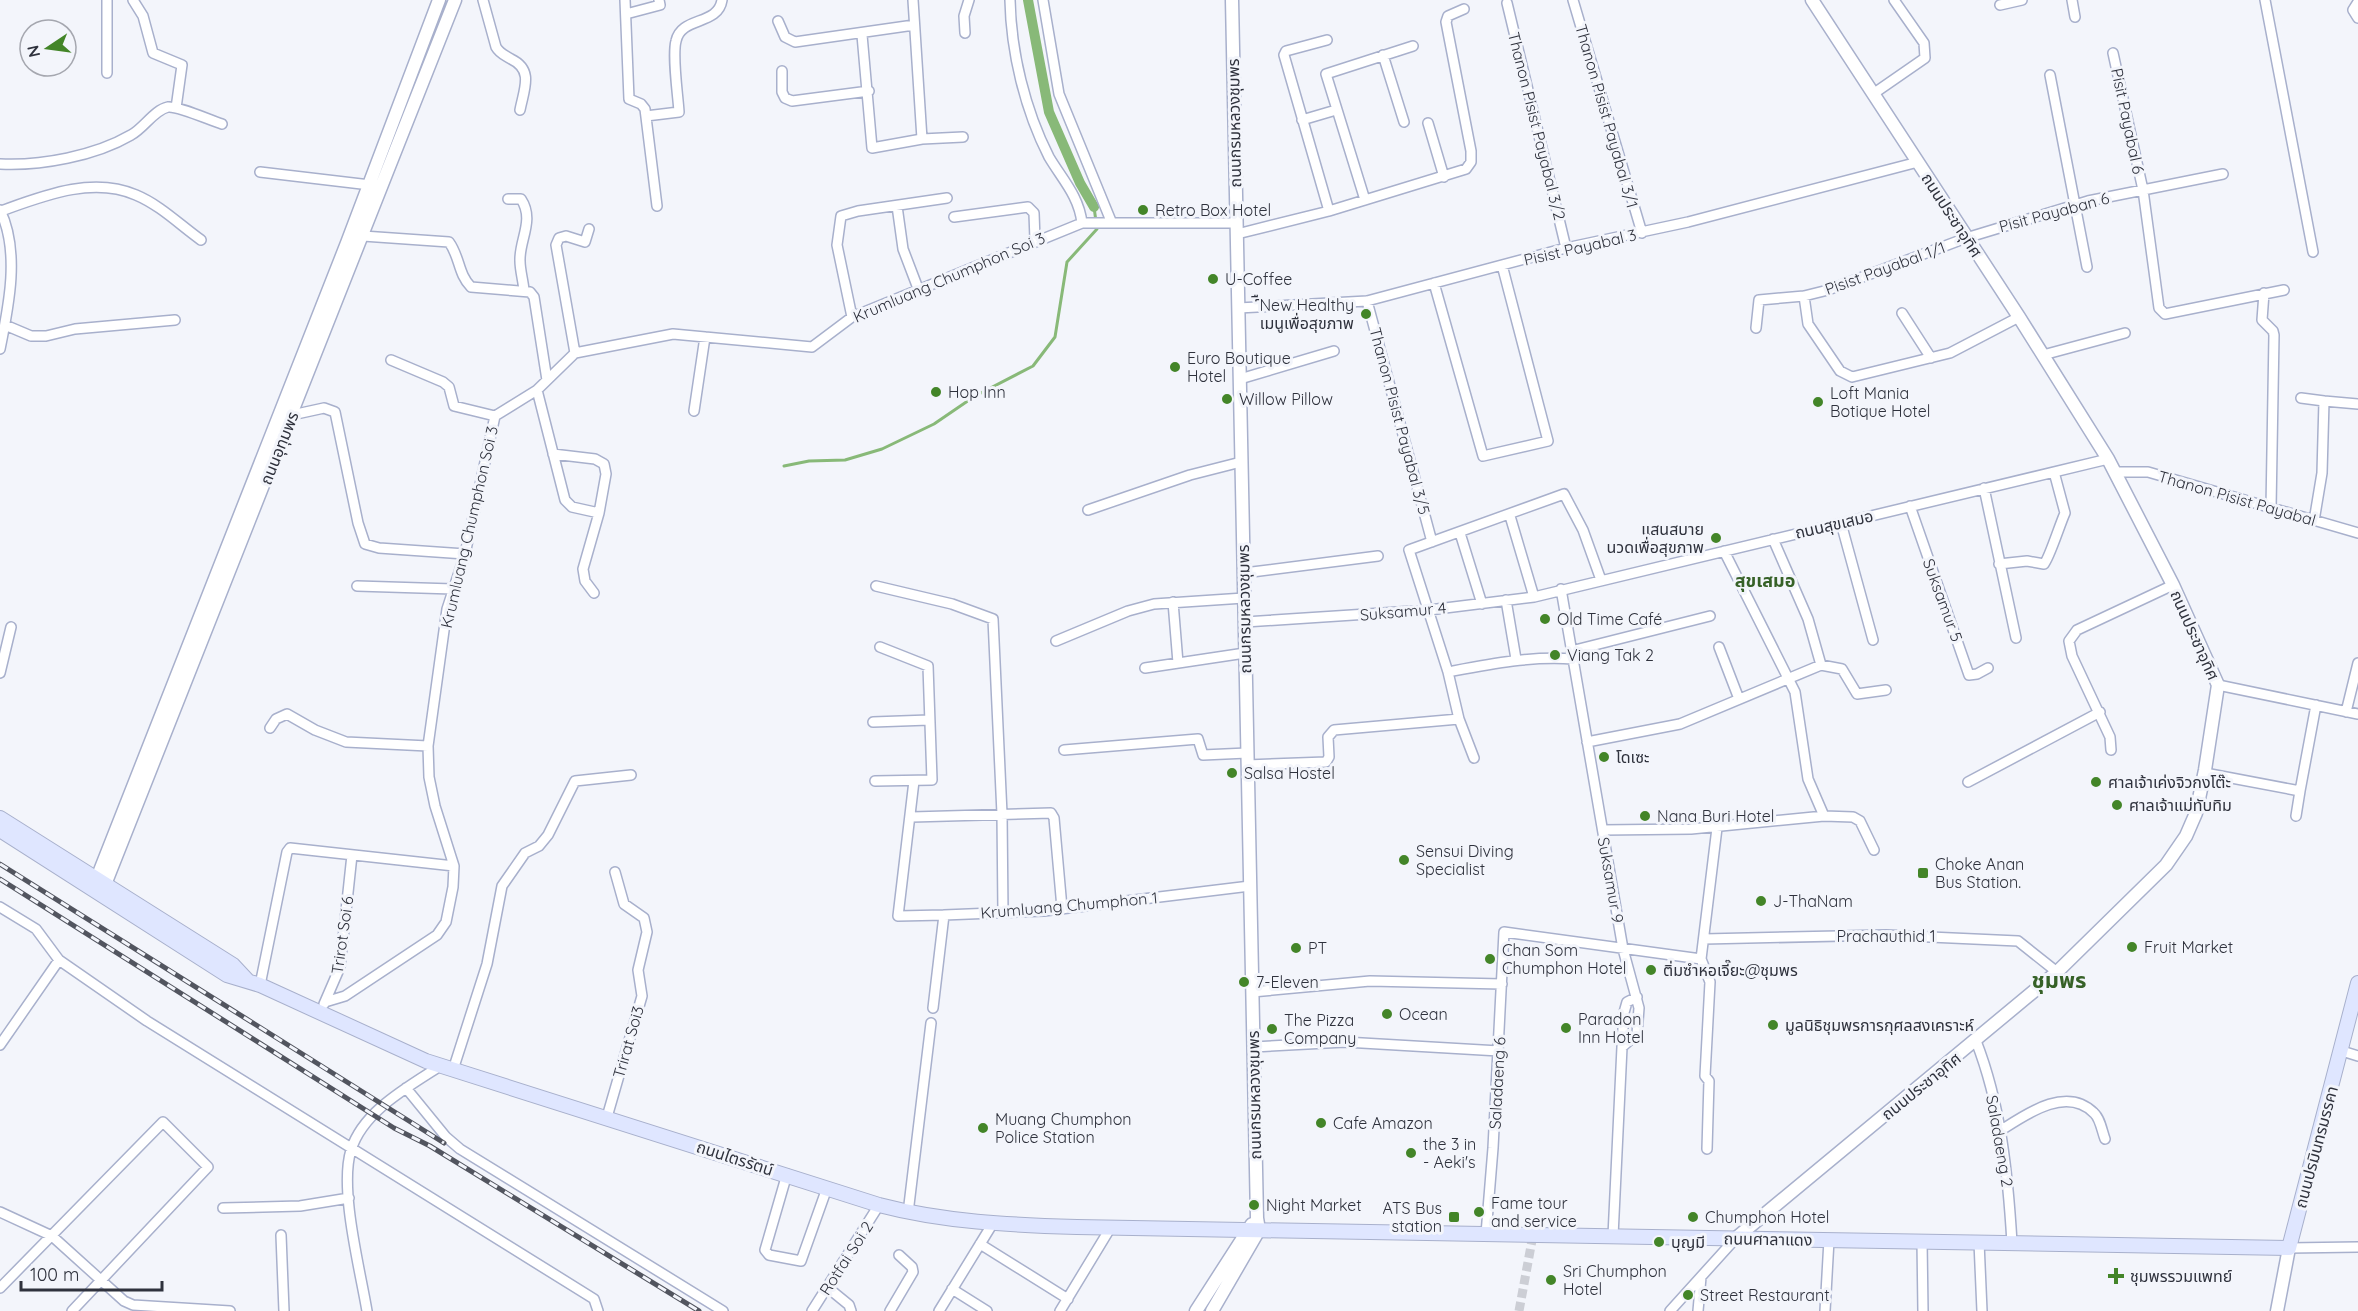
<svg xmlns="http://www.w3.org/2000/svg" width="2358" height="1311" viewBox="0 0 2358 1311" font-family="Quicksand,'Noto Sans Thai',sans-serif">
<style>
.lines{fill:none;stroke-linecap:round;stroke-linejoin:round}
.stream{stroke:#88b978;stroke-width:3}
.canal{stroke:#88b978;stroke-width:10}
.minor-tunnel{stroke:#ccced5;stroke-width:9;stroke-dasharray:9 4.5;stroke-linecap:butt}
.minor-casing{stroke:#a8b0cc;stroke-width:12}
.tertiary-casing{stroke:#a8b0cc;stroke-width:15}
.secondary-casing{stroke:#a8b0cc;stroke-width:16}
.minor{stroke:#fff;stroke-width:9}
.tertiary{stroke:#fff;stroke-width:12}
.secondary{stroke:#dfe6ff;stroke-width:14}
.rail-casing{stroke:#52555f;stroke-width:5}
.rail{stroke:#f3f5fb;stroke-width:3;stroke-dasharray:9;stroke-linecap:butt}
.poi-dot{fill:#438528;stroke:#f3f5fb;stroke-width:2}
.labels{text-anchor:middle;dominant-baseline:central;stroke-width:6;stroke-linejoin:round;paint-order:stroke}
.street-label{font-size:16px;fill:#2f323d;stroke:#f3f5fb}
.poi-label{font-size:16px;fill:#2f323d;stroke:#f3f5fb;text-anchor:start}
.neighbourhood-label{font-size:18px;font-weight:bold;fill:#366127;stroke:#f3f5fb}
.district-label{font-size:22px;font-weight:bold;fill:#366127;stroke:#f3f5fb}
</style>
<rect width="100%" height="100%" fill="#f3f5fb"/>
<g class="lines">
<!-- stream -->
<path class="stream" d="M784,466L809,461L845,460L882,449L934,424L975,396L1033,366L1055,337L1067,262L1097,229L1094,207"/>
<!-- canal -->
<path class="canal" d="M1028,0L1049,112L1080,183L1094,207"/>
<!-- minor-tunnel -->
<path class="minor-tunnel" d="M1519,1311L1533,1235"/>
<defs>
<path id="minor" d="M107,0V73
M133,0L143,16L153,53L182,65L176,108
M483,0L496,47C500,54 505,55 511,59C534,70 524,89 520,110
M625,0L629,99L641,104L645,109L657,206
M913,0L922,139
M1010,0C1011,52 1025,110 1049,157C1062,179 1079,196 1082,223
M1043,0L1059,94L1111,221
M1573,0L1642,233
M2072,0L2075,17
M2265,0L2313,252
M2358,2L2353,10L2358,18
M1507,3L1566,248
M2000,5L2022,0
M626,14L660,5L659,0
M778,21L785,37L795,42L914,25
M965,33L964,16L969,0
M862,35L872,148L922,139L963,137
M1327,40L1286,51L1284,55L1329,211
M2113,53L2143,190L2159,308L2165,314L2284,290
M1383,55L1404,122
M782,71V92L785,98L792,101L869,91
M2050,75L2087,267
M1873,94L1925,58L1924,43L1894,0
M646,116L679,112C678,95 672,56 676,41C681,16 718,26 722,0
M1302,120L1336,110
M1428,123L1444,177
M0,164C41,166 95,156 131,135C144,128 154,110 168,107C179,106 209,120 222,124
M260,172L370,185
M508,199H521C535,220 519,240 520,261C520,270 523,280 524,290
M1365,200L1326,74L1413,46
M897,206L903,249L919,291
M0,210C20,251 9,305 0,349
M1,211C43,196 92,176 136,195C160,205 180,225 201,240
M954,217L1028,207L1034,213L1035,240
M1237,234L1329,211L1466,169L1471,162V151L1446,22L1448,16L1464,9
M363,236L449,242C460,257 458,274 471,287L530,292L534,297L547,380
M1434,283L1483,456L1548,441L1502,265
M2264,293L2262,320L2273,331L2274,335L2271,508
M1804,296L1808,324L1840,371L1852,377L1950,353L2019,317
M1367,301L1432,542
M1238,308L1367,301L1566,248L1688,222L1918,162
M1902,313L1931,358
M852,317L837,245L841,216L858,211L947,198
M5,325L31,336H46L75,329L175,320
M1756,328L1759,300L1804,296L1828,290L1966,238L2088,201L2223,174
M575,353L556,245L559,238L566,236L585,242L589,229
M2043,355L2125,333
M391,360L443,382L449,387L454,406L495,416
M1240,379L1334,351
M537,390L565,500L572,507L599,513L583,569L585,581L594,593
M2301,398L2324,401
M694,411L705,337
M292,415L324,408L335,412L358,523L365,544L379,548L465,554
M553,454L595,459L604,464L606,474L599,513
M2115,472H2148L2358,533
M1984,488L2016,638
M1910,506L1969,675L1977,674L1988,668
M1088,510L1190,475L1241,462
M1510,516L1534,597
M2314,521L2322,473L2324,401L2358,404
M1841,523L1873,640
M1460,533L1482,604
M1773,539L1808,619L1821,665
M1724,551L1795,692L1808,779L1824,816
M1999,564L2027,561L2044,564C2049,559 2060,524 2065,513L2054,472
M1244,573L1378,556
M357,586L453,589
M876,586L952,604L993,619L1002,814L1003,913
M1561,589L1623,949L1639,1008L1637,1034L1622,1047L1613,1236
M1506,600L1516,659
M1173,602L1178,663
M1245,622L1429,610L1534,597L2108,459
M1056,641L1128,611L1154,604L1244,598
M1719,647L1739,699
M1571,651L1710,616
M1145,668L1245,653
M1448,672C1490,664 1529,656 1573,659
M0,673L11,627
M2218,685L2358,714
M2346,712L2358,663
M873,722L929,720
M270,728L276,719L287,714L315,730L346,742L428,746
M1587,742L1680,724L1821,665L1842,669L1857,694L1886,690
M1064,750L1198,739L1203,755L1247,753
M2111,750L2110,737L2072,656L2069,641L2077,630L2173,585
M1474,758L1459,719L1448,672L1409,550L1564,494L1583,530L1601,580
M1247,765L1326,762L1329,757L1328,737L1334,730L1459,719
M2205,773L2300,791L2316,705
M875,781L932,780L928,666L880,647
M914,781L898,916L944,915
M1968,782L2100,712
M2296,816L2300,791
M912,817L1051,813L1054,818L1062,908
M1603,830L1691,829L1824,816L1853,817L1860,821L1874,850
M0,907L36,929L59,960L147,1021L594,1299L598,1311
M1704,939L1886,935L2018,941L2057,972
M1701,959L1710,982L1705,1076L1709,1081L1707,1149
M260,985L287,852L290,848L454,866
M1252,992L1370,981L1502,984
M325,1002L345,996L437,935L446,922L453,887L454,866L435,806L429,777L428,746L447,609L465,554L495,416L537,390L575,353L673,334L812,347L852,317L1082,223H1236
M324,1004L340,967L352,855
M933,1008L944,915L1044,911L1250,886
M1623,1016L1627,1002L1637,997
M1976,1041C2001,1105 2008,1175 2012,1243
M0,1045L59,960
M1253,1047L1345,1042L1499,1051
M1622,1047L1623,1028
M2342,1051L2358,1056
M453,1070L487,964L502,886L525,853L539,846L548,835L575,781L631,775
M406,1088L446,1137L460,1149L723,1311
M607,1117L642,996L638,970L647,932L644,918L624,904L615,872
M2000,1131C2025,1115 2066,1085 2094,1113C2100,1118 2102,1131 2105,1139
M787,1174L765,1250L769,1255L801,1261L827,1188
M223,1208L300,1206L349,1198
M0,1212L52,1236L124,1301L133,1305L230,1311
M908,1213L931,1023
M1486,1234L1493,1148L1504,932L1701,959L1717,828
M281,1235L284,1311
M1922,1241L1923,1311
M1979,1242L1982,1311
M980,1244L1068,1299
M2289,1248L2358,1247
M827,1287L849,1305L851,1311
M0,1288L163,1122L208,1167L72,1311
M952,1289L987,1311
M367,1311C360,1269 339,1189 351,1150C363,1111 408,1087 440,1066
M812,1311L879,1205
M890,1311L913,1272L912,1267L899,1255
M939,1311L993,1223
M1060,1311L1111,1227
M1670,1311L1736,1238
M1698,1311L1701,1277
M1825,1311L1829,1240"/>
<path id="tertiary" d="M94,886L347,243L439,0
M102,892L455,0
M1736,1238L2057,972L2166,865L2186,836L2196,813L2205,770L2218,685L2173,585L2108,459L2019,317L1812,0
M1196,1311L1252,1224
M1212,1311L1259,1230L1257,1218L1232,0
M2277,1311L2289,1248"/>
<path id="secondary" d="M0,818L233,965L247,980
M0,830L227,975L260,985L426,1061L879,1205C944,1222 1010,1225 1077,1227L2289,1248L2358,983"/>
</defs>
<!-- minor casing -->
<use href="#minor" class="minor-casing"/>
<!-- tertiary casing -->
<use href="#tertiary" class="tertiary-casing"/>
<!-- secondary casing -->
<use href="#secondary" class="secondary-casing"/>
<!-- minor -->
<use href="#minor" class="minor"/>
<!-- tertiary -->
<use href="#tertiary" class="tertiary"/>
<!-- secondary -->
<use href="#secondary" class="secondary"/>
<defs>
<path id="rail" d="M0,864L444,1143
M0,879L394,1128L430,1146L699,1311"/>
</defs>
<!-- rail casing -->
<use href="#rail" class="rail-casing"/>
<!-- rail -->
<use href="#rail" class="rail"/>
</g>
<!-- markers -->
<g class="poi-dot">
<circle cx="1143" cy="210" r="6"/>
<circle cx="1213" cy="279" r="6"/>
<circle cx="1366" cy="314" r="6"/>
<circle cx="1175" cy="367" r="6"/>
<circle cx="936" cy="392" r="6"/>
<circle cx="1227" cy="399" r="6"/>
<circle cx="1818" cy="402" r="6"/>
<circle cx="1716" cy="538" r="6"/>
<circle cx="1545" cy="619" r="6"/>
<circle cx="1555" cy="655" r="6"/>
<circle cx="1604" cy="757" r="6"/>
<circle cx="1232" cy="773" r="6"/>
<circle cx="2096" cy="782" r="6"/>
<circle cx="2117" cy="805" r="6"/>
<circle cx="1645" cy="816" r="6"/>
<circle cx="1404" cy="860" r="6"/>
<rect x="1917" y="867" width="12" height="12" rx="3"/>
<circle cx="1761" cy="901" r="6"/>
<circle cx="2132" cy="947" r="6"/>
<circle cx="1296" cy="948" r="6"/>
<circle cx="1490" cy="959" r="6"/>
<circle cx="1651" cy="970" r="6"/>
<circle cx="1244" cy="982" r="6"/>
<circle cx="1387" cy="1014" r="6"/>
<circle cx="1773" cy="1025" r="6"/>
<circle cx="1566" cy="1028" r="6"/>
<circle cx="1272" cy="1029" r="6"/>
<circle cx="1321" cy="1123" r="6"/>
<circle cx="983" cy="1128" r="6"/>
<circle cx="1411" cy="1153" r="6"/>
<circle cx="1254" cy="1205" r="6"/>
<circle cx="1479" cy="1212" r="6"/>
<rect x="1448" y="1211" width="12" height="12" rx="3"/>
<circle cx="1693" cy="1217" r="6"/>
<circle cx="1659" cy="1242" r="6"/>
<path d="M2113 1267h6v6h6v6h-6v6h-6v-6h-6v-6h6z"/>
<circle cx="1551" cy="1280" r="6"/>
<circle cx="1688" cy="1295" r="6"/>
</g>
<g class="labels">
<!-- street labels -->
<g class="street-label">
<text transform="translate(1607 116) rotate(74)">Thanon Pisist Payabal 3/1</text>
<text transform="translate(2128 121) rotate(78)">Pisit Payabal 6</text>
<text transform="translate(1234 123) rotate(-91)">ถนนกรมหลวงชุมพร</text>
<text transform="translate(1537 126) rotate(76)">Thanon Pisist Payabal 3/2</text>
<text transform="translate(2054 212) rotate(-15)">Pisit Payaban 6</text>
<text transform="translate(1952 215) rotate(57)">ถนนประชาอุทิศ</text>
<text transform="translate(1580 247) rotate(-13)">Pisist Payabal 3</text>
<text transform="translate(1885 268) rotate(-20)">Pisist Payabal 1/1</text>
<text transform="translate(949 277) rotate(-23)">Krumluang Chumphon Soi 3</text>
<text transform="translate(1400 421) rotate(75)">Thanon Pisist Payabal 3/5</text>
<text transform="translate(279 448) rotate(-68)">ถนนอุทุมพร</text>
<text transform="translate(2237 498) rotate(16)">Thanon Pisist Payabal</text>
<text transform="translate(1834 524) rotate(-13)">ถนนสุขเสมอ</text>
<text transform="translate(469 527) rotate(-77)">Krumluang Chumphon Soi 3</text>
<text transform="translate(1943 600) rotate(70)">Suksamur 5</text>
<text transform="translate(1244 609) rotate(-91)">ถนนกรมหลวงชุมพร</text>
<text transform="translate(1403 611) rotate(-5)">Suksamur 4</text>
<text transform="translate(2195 635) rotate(66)">ถนนประชาอุทิศ</text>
<text transform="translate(1611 880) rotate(80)">Suksamur 9</text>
<text transform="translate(1069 905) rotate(-5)">Krumluang Chumphon 1</text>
<text transform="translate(342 935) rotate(-82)">Trirot Soi 6</text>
<text x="1886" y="936">Prachauthid 1</text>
<text transform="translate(628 1042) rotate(-74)">Trirat Soi3</text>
<text transform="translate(1497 1083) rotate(-87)">Saladaeng 6</text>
<text transform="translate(1921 1086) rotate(-39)">ถนนประชาอุทิศ</text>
<text transform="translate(1254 1095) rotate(-91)">ถนนกรมหลวงชุมพร</text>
<text transform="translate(2000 1141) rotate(80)">Saladaeng 2</text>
<text transform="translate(2316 1147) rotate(-75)">ถนนปรมินทรมรรคา</text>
<text transform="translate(735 1158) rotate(18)">ถนนไตรรัตน์</text>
<text transform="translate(1768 1239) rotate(1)">ถนนศาลาแดง</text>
<text transform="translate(846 1258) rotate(-57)">Rotfai Soi 2</text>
</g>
<!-- poi labels -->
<g class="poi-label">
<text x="1155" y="210">Retro Box Hotel</text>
<text x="1225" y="279">U-Coffee</text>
<text x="1354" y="305" text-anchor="end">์ืNew Healthy<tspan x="1354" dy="18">เมนูเพื่อสุขภาพ</tspan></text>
<text x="1187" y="358">Euro Boutique<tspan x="1187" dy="18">Hotel</tspan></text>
<text x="948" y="392">Hop Inn</text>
<text x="1830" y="393">Loft Mania<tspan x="1830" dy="18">Botique Hotel</tspan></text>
<text x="1239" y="399">Willow Pillow</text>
<text x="1704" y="529" text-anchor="end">แสนสบาย<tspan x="1704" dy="18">นวดเพื่อสุขภาพ</tspan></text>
<text x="1557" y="619">Old Time Café</text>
<text x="1567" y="655">Viang Tak 2</text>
<text x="1616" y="757">โดเซะ</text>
<text x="1244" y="773">Salsa Hostel</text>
<text x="2108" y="782">ศาลเจ้าเค่งจิวกงโต๊ะ</text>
<text x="2129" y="805">ศาลเจ้าแม่ทับทิม</text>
<text x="1657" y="816">Nana Buri Hotel</text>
<text x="1416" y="851">Sensui Diving<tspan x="1416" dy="18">Specialist</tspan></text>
<text x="1935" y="864">Choke Anan<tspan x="1935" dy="18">Bus Station.</tspan></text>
<text x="1773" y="901">J-ThaNam</text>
<text x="2144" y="947">Fruit Market</text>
<text x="1308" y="948">PT</text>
<text x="1502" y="950">Chan Som<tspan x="1502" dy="18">Chumphon Hotel</tspan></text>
<text x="1663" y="970">ติ่มซำหอเจี๊ยะ@ชุมพร</text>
<text x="1256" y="982">7-Eleven</text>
<text x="1399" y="1014">Ocean</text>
<text x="1578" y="1019">Paradon<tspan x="1578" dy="18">Inn Hotel</tspan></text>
<text x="1284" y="1020">The Pizza<tspan x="1284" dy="18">Company</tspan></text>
<text x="1785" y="1025">มูลนิธิชุมพรการกุศลสงเคราะห์</text>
<text x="995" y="1119">Muang Chumphon<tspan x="995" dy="18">Police Station</tspan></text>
<text x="1333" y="1123">Cafe Amazon</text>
<text x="1423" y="1144">the 3 in<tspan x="1423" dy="18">- Aeki's</tspan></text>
<text x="1491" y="1203">Fame tour<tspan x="1491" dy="18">and service</tspan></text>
<text x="1266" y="1205">Night Market</text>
<text x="1442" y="1208" text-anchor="end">ATS Bus<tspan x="1442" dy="18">station</tspan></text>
<text x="1705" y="1217">Chumphon Hotel</text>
<text x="1671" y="1242">บุญมี</text>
<text x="1563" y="1271">Sri Chumphon<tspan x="1563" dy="18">Hotel</tspan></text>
<text x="2130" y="1276">ชุมพรรวมแพทย์</text>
<text x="1700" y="1295">Street Restaurant</text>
</g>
<!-- neighbourhood labels -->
<g class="neighbourhood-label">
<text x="1765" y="580">สุขเสมอ</text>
</g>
<!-- district labels -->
<g class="district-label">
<text x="2059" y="980">ชุมพร</text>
</g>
</g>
<!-- north arrow -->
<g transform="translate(48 48) rotate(257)"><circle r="28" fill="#f3f5fb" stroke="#a5a7af" stroke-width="1.5"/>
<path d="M0-4.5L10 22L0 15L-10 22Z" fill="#438528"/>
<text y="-9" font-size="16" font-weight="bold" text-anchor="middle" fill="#2f323d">N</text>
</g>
<!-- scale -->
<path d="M21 1281v9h141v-9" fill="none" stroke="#2f323d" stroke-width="3"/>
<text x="30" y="1281" font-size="18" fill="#2f323d" stroke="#f3f5fb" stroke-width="4.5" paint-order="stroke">100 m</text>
</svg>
